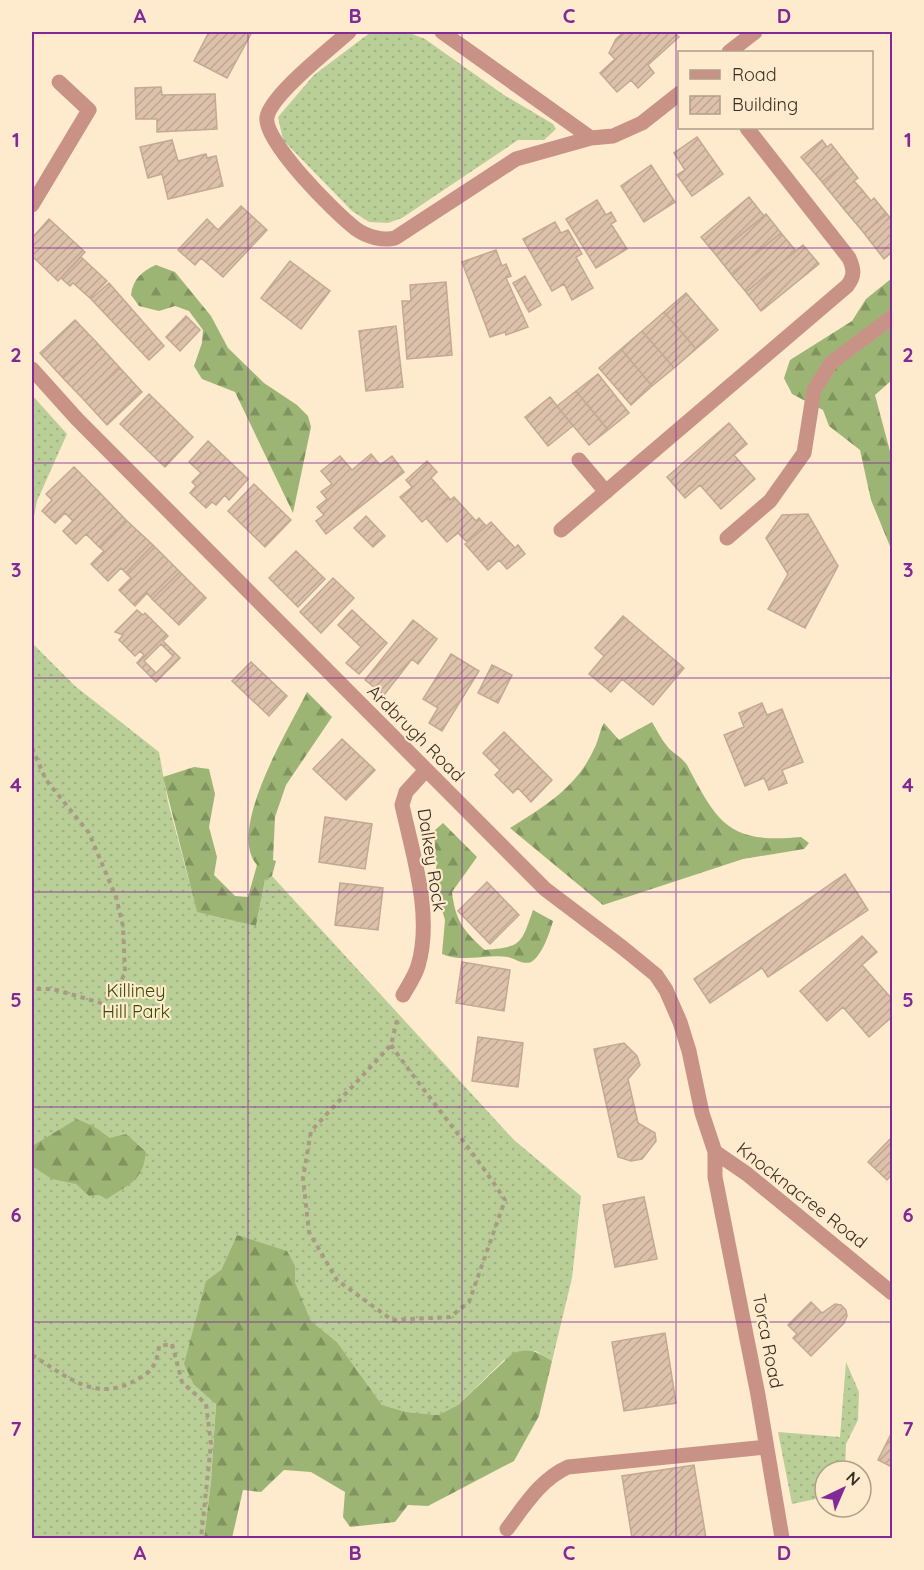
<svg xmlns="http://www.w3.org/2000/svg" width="924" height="1570" viewBox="0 0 924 1570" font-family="Quicksand,sans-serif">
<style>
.grass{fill:url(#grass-dots)}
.forest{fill:url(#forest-firs)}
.building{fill:url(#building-hatch);stroke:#c3a893;stroke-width:1.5;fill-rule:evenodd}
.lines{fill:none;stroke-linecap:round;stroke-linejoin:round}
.path{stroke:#a99a85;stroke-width:4;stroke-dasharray:4.5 4.5;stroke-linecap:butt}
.lane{stroke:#c89386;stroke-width:15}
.street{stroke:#c89386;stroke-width:15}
.grid{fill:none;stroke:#822997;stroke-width:1.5;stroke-opacity:0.55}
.labels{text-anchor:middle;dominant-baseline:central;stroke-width:4.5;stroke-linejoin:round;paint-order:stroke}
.street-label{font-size:18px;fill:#372f24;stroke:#feeacd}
.park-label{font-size:18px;fill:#394d01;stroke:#feeacd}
.neatline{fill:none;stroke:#822997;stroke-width:2}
.grid-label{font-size:20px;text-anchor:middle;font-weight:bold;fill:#822997}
</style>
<defs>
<pattern id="grass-dots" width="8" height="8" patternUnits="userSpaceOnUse" patternTransform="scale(1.5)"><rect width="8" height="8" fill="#bacf98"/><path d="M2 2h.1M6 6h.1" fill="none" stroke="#a0b283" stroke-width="1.8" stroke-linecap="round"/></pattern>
<pattern id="forest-firs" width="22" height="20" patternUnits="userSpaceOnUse" patternTransform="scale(1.5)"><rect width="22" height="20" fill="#9db574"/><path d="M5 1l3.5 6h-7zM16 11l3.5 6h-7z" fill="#81945f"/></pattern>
<pattern id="building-hatch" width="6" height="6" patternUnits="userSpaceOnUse" patternTransform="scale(1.5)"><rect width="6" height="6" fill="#ddc1ab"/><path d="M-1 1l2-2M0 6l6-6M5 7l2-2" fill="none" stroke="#bea693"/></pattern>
</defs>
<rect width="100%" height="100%" fill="#feeacd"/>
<!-- grass -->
<path class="grass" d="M371,32H407L425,39L504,95L553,124L556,129L544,140H518L402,218L388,223L369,222L352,211L283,140L278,117L314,75Z
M32,395L67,434L37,501L32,527Z
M32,643L75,686L159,752L168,802L197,911L256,926L265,880L272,876L514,1140L581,1196L572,1278L552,1361L536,1351L504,1360L458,1405L438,1415L407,1412L382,1405L337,1342L311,1321L295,1282V1266L237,1235L221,1270L194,1385L216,1403L211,1481L204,1538H32Z
M846,1362L859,1392L858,1420L846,1444L845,1471H825V1497L792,1504L778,1432L840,1437Z"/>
<!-- forest -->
<path class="forest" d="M156,265L175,272L211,316L228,348L264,383L297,405L308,416L311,427L293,513L235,392L202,379L194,366L202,343L203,330L189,311L175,306L159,311L139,306L131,295C133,279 142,271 156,265Z
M892,278V380L875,395L892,459V551L871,500L860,450L829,426L823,410L792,394L784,378L790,360L852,321L866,299Z
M307,692L332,717L286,785L275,817L273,860L276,861L272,876L265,880L256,926L197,912L163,777L194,767L209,769L215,794L209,827L217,857L214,875L235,896L248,897L257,865C226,830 289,729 307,692Z
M652,722C657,730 661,739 667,746C672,753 682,757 687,765C718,824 729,844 801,837L809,843L804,849L743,859L603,905L510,828C544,807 577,787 594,749C599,740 599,732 604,723L619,740Z
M443,823L477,857L452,892C455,920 464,932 485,950C522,947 521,944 533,910L553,921C550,932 542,956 531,962C524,965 515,959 508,957C485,954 463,963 442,954L445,920L438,897L434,831Z
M77,1119L93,1126L110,1138L126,1134L146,1152C143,1181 129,1184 107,1199L99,1195L89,1196L76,1184L52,1179L32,1166V1146Z
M237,1235L287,1251L295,1266V1282L311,1321L337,1342L382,1405L407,1412L438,1415L458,1405L513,1353C530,1347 538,1352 552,1361L539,1416L514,1461L428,1506L408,1505L395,1522L350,1527L343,1517L345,1492L311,1472L284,1470L261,1492L243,1490L232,1538H204L211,1481L216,1404L194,1385L184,1364L206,1281L221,1270Z"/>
<!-- building -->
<path class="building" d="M209,32H252L227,78L194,61Z
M624,32H674L679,37L648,65L654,73L638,88L631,80L617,92L600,73L615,59L609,53L616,39Z
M161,87L162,95L215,94L217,129L157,132V119H136L135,88Z
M697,137L723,174L692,196L677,175L685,170L674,153Z
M172,140L178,161L206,154L207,158L216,156L223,186L168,199L162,174L148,178L140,147Z
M822,140L827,147L831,144L846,163L822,182L801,157Z
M846,163L858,178L854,181L863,191L843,208L822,182Z
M651,165L675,202L644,222L621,186Z
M863,191L871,201L874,198L887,214L864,233L843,208Z
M749,197L764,216L716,255L701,237Z
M597,200L606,215L611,212L616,221L611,224L627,249L596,268L566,219Z
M241,206L267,230L223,277L201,258L195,265L178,250L207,219L218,230Z
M766,214L781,233L731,274L716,255Z
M887,214L892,220V252L884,259L864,233Z
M49,219L85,252L58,281L32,256V238Z
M555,222L561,233L568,230L582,254L576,257L593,288L572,300L564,284L552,291L523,239Z
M781,233L796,251L746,292L731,274Z
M803,245L819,264L761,311L746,292Z
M496,250L502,266L506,264L511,276L506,278L528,327L506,335L505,332L490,337L462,262Z
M81,257L107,281L90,298L73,283L70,286L61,278Z
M290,261L330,291L301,329L261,298Z
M525,276L541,305L529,312L513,283Z
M446,282L452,355L407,359L402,301H411L410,285Z
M109,283L164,346L149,360L91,299Z
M686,293L718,330L696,349L664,312Z
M664,312L696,349L674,368L642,331Z
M186,316L200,330L180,351L166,337Z
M75,320L98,344L62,377L40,353Z
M396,326L403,387L366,391L359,331Z
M642,331L674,368L652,386L621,349Z
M98,344L120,368L85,401L62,377Z
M621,349L652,386L631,405L599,368Z
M120,368L142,392L107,425L85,401Z
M598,374L629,413L608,430L576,391Z
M576,391L608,430L589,445L557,406Z
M149,394L193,437L165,467L120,424Z
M550,397L573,426L548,446L525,417Z
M729,423L747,444L734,455L755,479L721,509L700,485L685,498L667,477Z
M208,441L248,479L229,500L225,495L216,505L212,502L206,508L190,493L196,486L192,482L201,473L189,462Z
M371,454L380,465L392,456L404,472L326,534L316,521L324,515L317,507L327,499L321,492L332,484L321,471L340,456L352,470Z
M427,461L437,472L431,478L449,498L422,522L400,497L412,487L406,480Z
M74,467L100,493L73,521L65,513L55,523L42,511L52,500L46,494Z
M254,484L291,520L265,547L228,511Z
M100,493L126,520L99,547L86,534L76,544L63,531Z
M454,497L476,521L479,518L486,526L467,542L458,533L447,542L426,518L449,498L450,500Z
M808,514L838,566L805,628L768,609L788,574L766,538L782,515Z
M366,516L385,536L373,547L354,528Z
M126,520L153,545L126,573L121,568L108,581L91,564L104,551L99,547Z
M491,522L515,548L518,545L525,554L507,569L499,560L488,570L465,544Z
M153,545L180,572L152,599L147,593L135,606L119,590L131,578L126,573Z
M296,551L325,579L298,607L269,578Z
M180,572L206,598L179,625L152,599Z
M333,578L354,598L321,633L300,612Z
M137,610L143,615L145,613L168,636L163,641L180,658L156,682L137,663L144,655L140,651L135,656L119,640L123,635L115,632ZM161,644L173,656L156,673L144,661Z
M352,610L387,643L359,674L346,663L361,647L338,625Z
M623,616L684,668L653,705L622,679L611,692L589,674L604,656L595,648Z
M413,620L437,639L418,664L412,659L384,695L365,680Z
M451,654L479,671L442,731L429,723L438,708L423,699Z
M251,662L287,696L269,716L232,681Z
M492,665L512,675L498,703L478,693Z
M762,703L767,715L782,709L803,762L782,770L787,783L769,790L764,778L745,786L724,735L744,727L739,713Z
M504,732L552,780L531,802L518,788L513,793L495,775L500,770L483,753Z
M342,739L375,770L346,800L313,769Z
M325,817L372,824L365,869L319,862Z
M845,874L868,910L768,977L762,968L710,1003L694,979Z
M487,882L519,915L490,944L458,911Z
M340,883L383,888L378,930L335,925Z
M862,936L877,952L862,965L892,999V1017L869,1037L843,1007L827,1021L800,991Z
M462,962L510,970L504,1011L456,1003Z
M478,1037L523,1043L518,1087L472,1081Z
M624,1043L637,1056L640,1065L628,1079L638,1123L655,1133L656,1141L642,1159L631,1161L618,1157L594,1049Z
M892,1137V1174L887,1180L868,1162Z
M644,1197L657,1259L615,1267L603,1205Z
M811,1302L822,1313L835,1304L841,1305L846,1310L847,1316L844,1323L811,1356L793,1338L797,1334L788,1325Z
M665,1333L676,1403L624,1411L612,1342Z
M892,1432V1467L878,1460Z
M694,1465L706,1538H632L622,1476Z"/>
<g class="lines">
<!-- path -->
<path class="path" d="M32,748L46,780L89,833L116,897L123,926L125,972L117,991L101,1003L53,989H32
M391,1045C428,1098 470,1146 505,1200L469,1302L450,1317L392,1320L337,1280L309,1232L303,1178L311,1131L391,1045L398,1016
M32,1355C68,1377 96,1404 138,1379C153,1371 157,1363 159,1346L172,1344L182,1382L206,1404L211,1444L201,1538"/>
<!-- lane -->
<path class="lane" d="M727,538L770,501L804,453L814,390L831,363L892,317
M507,1529C525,1505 541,1479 568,1467L766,1447"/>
<!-- street -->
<path class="street" d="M349,32C331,48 271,95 267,117C262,140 336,214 356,229C367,237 383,241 395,238L516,159L591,138L613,136L642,123L680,93
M442,32L591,138
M729,52L755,32
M32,205L89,110L59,82
M32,369L77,419L545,889L623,948L656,975L666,990L680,1022L689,1051L702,1113L715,1152V1177L758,1395L782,1538
M579,460L606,492
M561,530L847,286C855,276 854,269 849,258L747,128
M403,995C408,986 415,976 418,966C433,916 413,855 402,805L406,792L426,770
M715,1152L747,1174L892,1293"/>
</g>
<!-- grid -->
<path class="grid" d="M248,32V1538M462,32V1538M676,32V1538M32,248H892M32,463H892M32,678H892M32,892H892M32,1107H892M32,1322H892"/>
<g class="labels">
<!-- street labels -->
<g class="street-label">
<text transform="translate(416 733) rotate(45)">Ardbrugh Road</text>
<text transform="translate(432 860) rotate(81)">Dalkey Rock</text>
<text transform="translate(802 1195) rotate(38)">Knocknacree Road</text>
<text transform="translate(768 1341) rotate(79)">Torca Road</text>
</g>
<!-- park labels -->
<g class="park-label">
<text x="136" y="990">Killiney<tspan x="136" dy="21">Hill Park</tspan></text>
</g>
</g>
<!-- border -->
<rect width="924" height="1570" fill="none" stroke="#feeacd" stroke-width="66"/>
<!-- legend -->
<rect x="678" y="51" width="195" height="78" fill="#feeacd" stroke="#ae9f89" stroke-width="1.5"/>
<rect x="690" y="70" width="30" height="9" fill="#c89386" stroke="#ae9f89" stroke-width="1.5"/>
<text x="732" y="81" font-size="18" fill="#372f24">Road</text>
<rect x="690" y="96" width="30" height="18" fill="url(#building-hatch)" stroke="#ae9f89" stroke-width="1.5"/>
<text x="732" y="111" font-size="18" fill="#372f24">Building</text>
<!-- north arrow -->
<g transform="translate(843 1489) rotate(44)"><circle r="28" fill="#feeacd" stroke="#ae9f89" stroke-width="1.5"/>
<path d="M0-4.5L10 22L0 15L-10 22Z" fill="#822997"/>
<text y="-9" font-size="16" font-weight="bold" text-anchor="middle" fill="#372f24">N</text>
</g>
<rect x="33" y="33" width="858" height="1504" class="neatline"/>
<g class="grid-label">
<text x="140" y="23">A</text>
<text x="355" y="23">B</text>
<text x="569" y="23">C</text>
<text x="784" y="23">D</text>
<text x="16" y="147">1</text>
<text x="908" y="147">1</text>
<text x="16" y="362">2</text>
<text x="908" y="362">2</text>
<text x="16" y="577">3</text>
<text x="908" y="577">3</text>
<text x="16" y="792">4</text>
<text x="908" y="792">4</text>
<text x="16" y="1007">5</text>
<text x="908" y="1007">5</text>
<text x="16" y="1222">6</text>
<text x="908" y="1222">6</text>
<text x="16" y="1436">7</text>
<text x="908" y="1436">7</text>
<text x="140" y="1560">A</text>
<text x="355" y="1560">B</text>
<text x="569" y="1560">C</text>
<text x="784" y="1560">D</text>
</g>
</svg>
